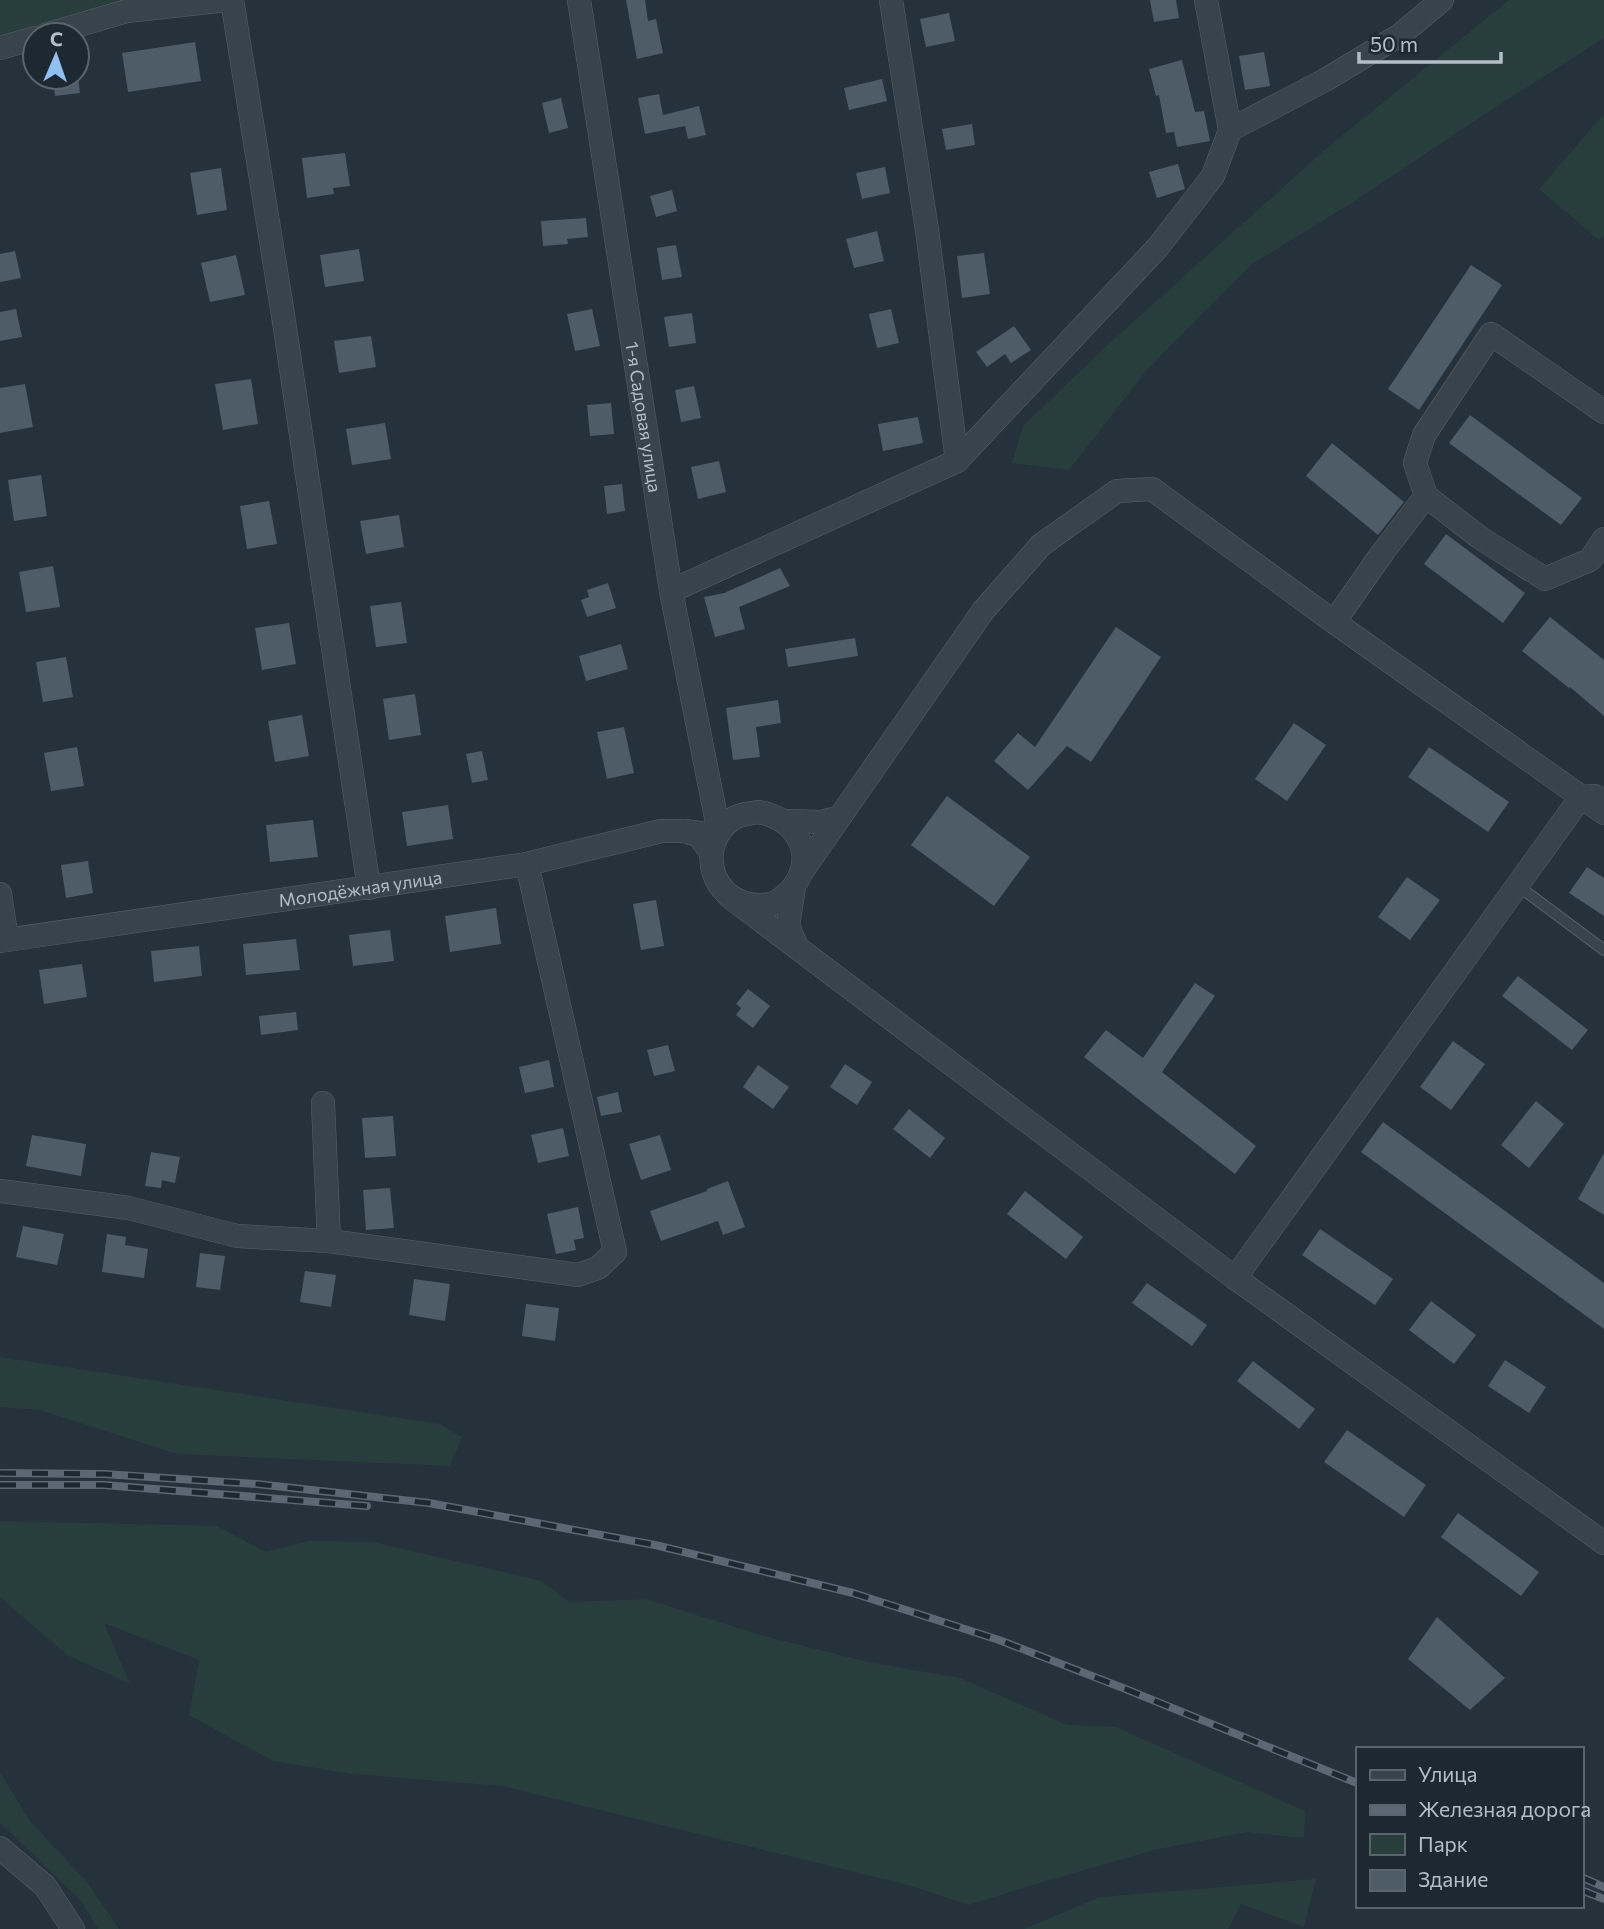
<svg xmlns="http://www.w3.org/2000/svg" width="1604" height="1929" viewBox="0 0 1604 1929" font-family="Commissioner,sans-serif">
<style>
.green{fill:#283e3d}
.building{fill:#4e5c67}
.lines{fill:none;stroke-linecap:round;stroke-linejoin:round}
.service-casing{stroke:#57616a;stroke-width:12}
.minor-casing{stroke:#57616a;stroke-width:24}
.service{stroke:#39434c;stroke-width:10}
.minor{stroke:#39434c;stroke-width:23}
.rail-casing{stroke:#5b6772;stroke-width:8}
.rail{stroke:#1e2831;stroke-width:5;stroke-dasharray:16;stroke-linecap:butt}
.labels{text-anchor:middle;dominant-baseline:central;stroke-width:7;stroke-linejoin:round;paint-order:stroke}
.street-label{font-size:18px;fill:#b4bec7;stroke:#1e2831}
</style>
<rect width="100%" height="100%" fill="#25313b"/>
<!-- green -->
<path class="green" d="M0,0H227L0,39Z
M1509,0H1604V38L1471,123L1350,204L1252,264L1147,370L1069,470L1012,463L1023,426L1103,349L1327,148Z
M1604,114V235L1599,240L1539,189Z
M0,1357L439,1424L462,1437L450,1466L177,1454L40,1410L0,1407Z
M0,1521L217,1526L266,1552L309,1541L373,1542L542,1581L569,1602L646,1599L764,1636L868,1662L960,1678L1067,1725L1116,1727L1305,1811L1304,1838L1247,1832L1154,1850L1039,1883L969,1905L908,1885L502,1786L353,1774L273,1761L189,1715L199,1660L104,1623L130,1684L67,1655L0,1597Z
M0,1772L30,1821L88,1883L119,1929H98L81,1901L0,1823Z
M1316,1879L1304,1927L1241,1904L1228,1929H1024L1100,1897Z"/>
<!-- building -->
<path class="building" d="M626,0H645L648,21L656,19L663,53L637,59Z
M1150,0H1176L1179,18L1154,22Z
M949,13L955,41L926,47L920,19Z
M195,42L201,81L128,92L122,53Z
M1264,52L1270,86L1245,90L1239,56Z
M1182,60L1195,112L1204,111L1210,141L1177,147L1174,132L1166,133L1159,95L1156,96L1149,69Z
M53,77H78L80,93L55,96Z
M882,79L887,101L849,110L844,88Z
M659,94L663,115L699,106L706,135L688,139L685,126L645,134L638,98Z
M561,98L568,128L549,133L542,103Z
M972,124L975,145L946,150L942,129Z
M345,153L350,186L333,188L334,194L307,198L302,158Z
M1178,164L1185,189L1157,198L1149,172Z
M885,167L890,193L862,199L856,173Z
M221,168L227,210L197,215L190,173Z
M672,190L677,211L656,217L650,196Z
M586,218L588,237L567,239L568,244L543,246L541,221Z
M877,231L884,261L854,268L846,239Z
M676,245L682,277L662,280L657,248Z
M359,249L364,281L325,287L320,255Z
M15,251L21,278L0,282V254Z
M984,253L990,294L962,298L957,256Z
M236,255L245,295L210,302L201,263Z
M1471,265L1502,285L1419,410L1388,389Z
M16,309L22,337L0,341V312Z
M592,309L600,346L575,351L567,314Z
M891,309L899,343L877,348L869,314Z
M692,313L696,343L669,347L664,317Z
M1014,326L1031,350L1011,363L1005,354L987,367L976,352Z
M371,336L376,367L339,373L334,341Z
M251,379L258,424L223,430L215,384Z
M25,384L33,427L0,433V388Z
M694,386L701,418L681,422L675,390Z
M611,403L614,434L590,436L587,405Z
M1470,415L1582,498L1561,525L1449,443Z
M918,417L923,443L883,451L878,424Z
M385,423L391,459L352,465L346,429Z
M1332,443L1404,502L1378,535L1306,476Z
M719,461L726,492L698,499L691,467Z
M41,475L47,516L14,521L8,480Z
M622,484L625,511L607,514L604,486Z
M269,501L277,544L247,549L240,506Z
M399,515L404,547L366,554L360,521Z
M1446,534L1525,593L1503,623L1424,564Z
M53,566L60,607L26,612L19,572Z
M780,568L790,586L739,607L745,629L715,637L704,597L724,593Z
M608,583L616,608L587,617L581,600L589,597L587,590Z
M401,602L407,643L376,647L370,606Z
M1550,617L1604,660V716L1570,687L1569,688L1522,651Z
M289,623L296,664L262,670L255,628Z
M1116,627L1161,657L1091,762L1067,746L1028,790L994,761L1018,733L1035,747Z
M855,638L858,656L788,667L785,649Z
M621,644L628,669L586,681L579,656Z
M66,657L73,697L43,702L36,662Z
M415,694L421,735L389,740L383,699Z
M778,700L781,723L756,727L760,757L733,760L726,708Z
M302,715L309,756L275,762L268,721Z
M1294,723L1326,745L1287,801L1255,779Z
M624,727L634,773L607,779L597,732Z
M77,747L84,786L51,791L44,753Z
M1429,747L1509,802L1488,832L1408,777Z
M482,751L488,780L472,783L466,754Z
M947,796L1030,857L994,906L911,845Z
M448,805L453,839L407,846L402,812Z
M313,820L318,857L270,862L266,825Z
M88,861L93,893L66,898L61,865Z
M1587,867L1604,878V916L1569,893Z
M1407,877L1440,900L1410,940L1378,917Z
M656,900L664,946L641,950L633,904Z
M496,908L501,944L450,952L445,916Z
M390,930L394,961L353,966L349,935Z
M296,939L300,970L246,975L243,944Z
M199,946L202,976L154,982L151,951Z
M82,964L87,997L44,1004L39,970Z
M1518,976L1588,1030L1572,1050L1502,996Z
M1195,983L1215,996L1162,1072L1256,1146L1235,1174L1084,1057L1106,1030L1143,1058Z
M748,989L770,1006L753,1028L736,1015L741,1008L736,1004Z
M296,1012L298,1030L261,1035L259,1016Z
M1453,1041L1485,1064L1451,1110L1420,1087Z
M668,1045L675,1071L654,1076L647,1050Z
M549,1060L554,1087L525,1093L519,1067Z
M845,1064L872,1082L857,1105L830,1087Z
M758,1065L789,1087L773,1109L743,1087Z
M618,1092L622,1112L601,1116L597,1097Z
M1536,1101L1564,1124L1529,1168L1501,1145Z
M909,1109L945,1138L930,1158L893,1129Z
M393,1116L396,1156L365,1158L362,1118Z
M1383,1122L1604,1283V1329L1361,1152Z
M563,1128L569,1156L538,1163L531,1135Z
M32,1135L86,1144L81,1176L26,1166Z
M660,1135L671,1170L641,1180L629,1144Z
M151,1152L180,1157L175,1183L162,1180L161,1188L145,1186Z
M1604,1153V1215L1578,1199Z
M728,1181L745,1227L723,1235L718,1221L661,1241L650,1211L707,1191V1189Z
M390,1188L394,1228L366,1230L363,1190Z
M1025,1191L1083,1237L1066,1259L1007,1214Z
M578,1207L584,1238L574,1240L576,1250L556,1254L547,1214Z
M23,1226L64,1234L57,1265L16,1257Z
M1320,1229L1393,1279L1375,1305L1302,1255Z
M107,1234L126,1237L125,1245L148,1249L144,1278L102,1272Z
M200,1253L225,1256L220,1290L196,1287Z
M305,1271L336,1275L331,1307L300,1302Z
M414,1279L450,1284L445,1321L409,1315Z
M1147,1283L1207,1325L1192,1346L1132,1303Z
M1431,1301L1476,1335L1454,1364L1409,1330Z
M526,1304L559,1308L555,1341L522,1336Z
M1505,1360L1546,1387L1529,1413L1488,1386Z
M1253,1361L1315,1409L1299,1429L1237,1381Z
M1347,1430L1426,1485L1404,1517L1324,1462Z
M1458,1513L1539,1572L1521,1596L1441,1537Z
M1437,1617L1505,1678L1470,1710L1408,1659Z"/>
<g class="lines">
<defs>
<path id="service" d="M1517,885L1604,950"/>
<g id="minor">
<path d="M232,0L283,315L369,888"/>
<path id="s1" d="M579,0L671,591L719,832L706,834L685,831"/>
<path d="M891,0L927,230L957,461"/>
<path d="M45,35L127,11L227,0"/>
<path d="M0,48L35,38"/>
<path d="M1230,130L1325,80L1400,35L1442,0"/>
<path d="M1426,496L1479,537L1545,579L1590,560L1604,539"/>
<path d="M671,591L957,461L1158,247L1213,176L1230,130L1206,0"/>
<path d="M1334,622L1383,552L1426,496L1415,463L1424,435L1491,334L1604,412"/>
<path d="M758,812C795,817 817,853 794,886C789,894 780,899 773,904C764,905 753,906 745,903C707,892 700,843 731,820C739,814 748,814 758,812Z"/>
<path d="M784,821L821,822L840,817"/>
<path d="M801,873L983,611L1041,545L1117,491L1152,489L1334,622L1604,813"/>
<path d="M794,887L788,926L797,947"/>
<path d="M0,894L7,940"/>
<path d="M730,897L1235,1278L1604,1543"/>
<path id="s2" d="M0,941L527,864L661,831H685L699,836L711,852"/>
<path d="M323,1103L329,1241"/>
<path d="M0,1191L129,1208L237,1236L329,1241L578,1275L598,1268L615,1252L527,864"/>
<path d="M1235,1278L1581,797L1595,796"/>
<path d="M0,1848L45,1886L73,1929"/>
</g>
</defs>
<!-- service casing -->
<use href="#service" class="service-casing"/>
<!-- minor casing -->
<use href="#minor" class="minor-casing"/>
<!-- service -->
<use href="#service" class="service"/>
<!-- minor -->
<use href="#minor" class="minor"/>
<defs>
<path id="rail" d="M0,1473L104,1474L257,1484L429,1503L655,1545L853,1593L999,1640L1123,1688L1357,1783
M0,1485H104L367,1506
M1581,1877L1604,1887
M1581,1890L1604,1899"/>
</defs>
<!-- rail casing -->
<use href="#rail" class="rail-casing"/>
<!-- rail -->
<use href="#rail" class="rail"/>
</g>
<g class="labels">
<!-- street labels -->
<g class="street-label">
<text stroke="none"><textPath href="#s1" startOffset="422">1-я Садовая улица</textPath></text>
<text stroke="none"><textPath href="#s2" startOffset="364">Молодёжная улица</textPath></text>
</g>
</g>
<!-- legend -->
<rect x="1356" y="1747" width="228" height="161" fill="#1e2831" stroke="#5a646d" stroke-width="2"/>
<rect x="1370" y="1770" width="35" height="10" fill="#39434c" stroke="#5a646d" stroke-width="2"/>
<text x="1418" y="1782" font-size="21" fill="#b4bec7">Улица</text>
<rect x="1370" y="1805" width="35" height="10" fill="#5b6772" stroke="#5a646d" stroke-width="2"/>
<text x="1418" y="1817" font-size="21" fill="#b4bec7">Железная дорога</text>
<rect x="1370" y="1834" width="35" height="21" fill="#283e3d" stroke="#5a646d" stroke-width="2"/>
<text x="1418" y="1852" font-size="21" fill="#b4bec7">Парк</text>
<rect x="1370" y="1870" width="35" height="21" fill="#4e5c67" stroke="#5a646d" stroke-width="2"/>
<text x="1418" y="1887" font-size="21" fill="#b4bec7">Здание</text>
<!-- north arrow -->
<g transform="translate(56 56) rotate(2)"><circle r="33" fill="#1e2831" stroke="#5a646d" stroke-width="2"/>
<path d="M0-5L12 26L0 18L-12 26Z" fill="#90c0f1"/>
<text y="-10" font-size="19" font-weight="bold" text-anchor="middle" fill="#b4bec7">С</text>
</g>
<!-- scale -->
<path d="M1359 52v10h142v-10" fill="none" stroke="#b4bec7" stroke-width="3.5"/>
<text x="1370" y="52" font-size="21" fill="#b4bec7" stroke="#1e2831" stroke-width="5" paint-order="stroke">50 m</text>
</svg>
